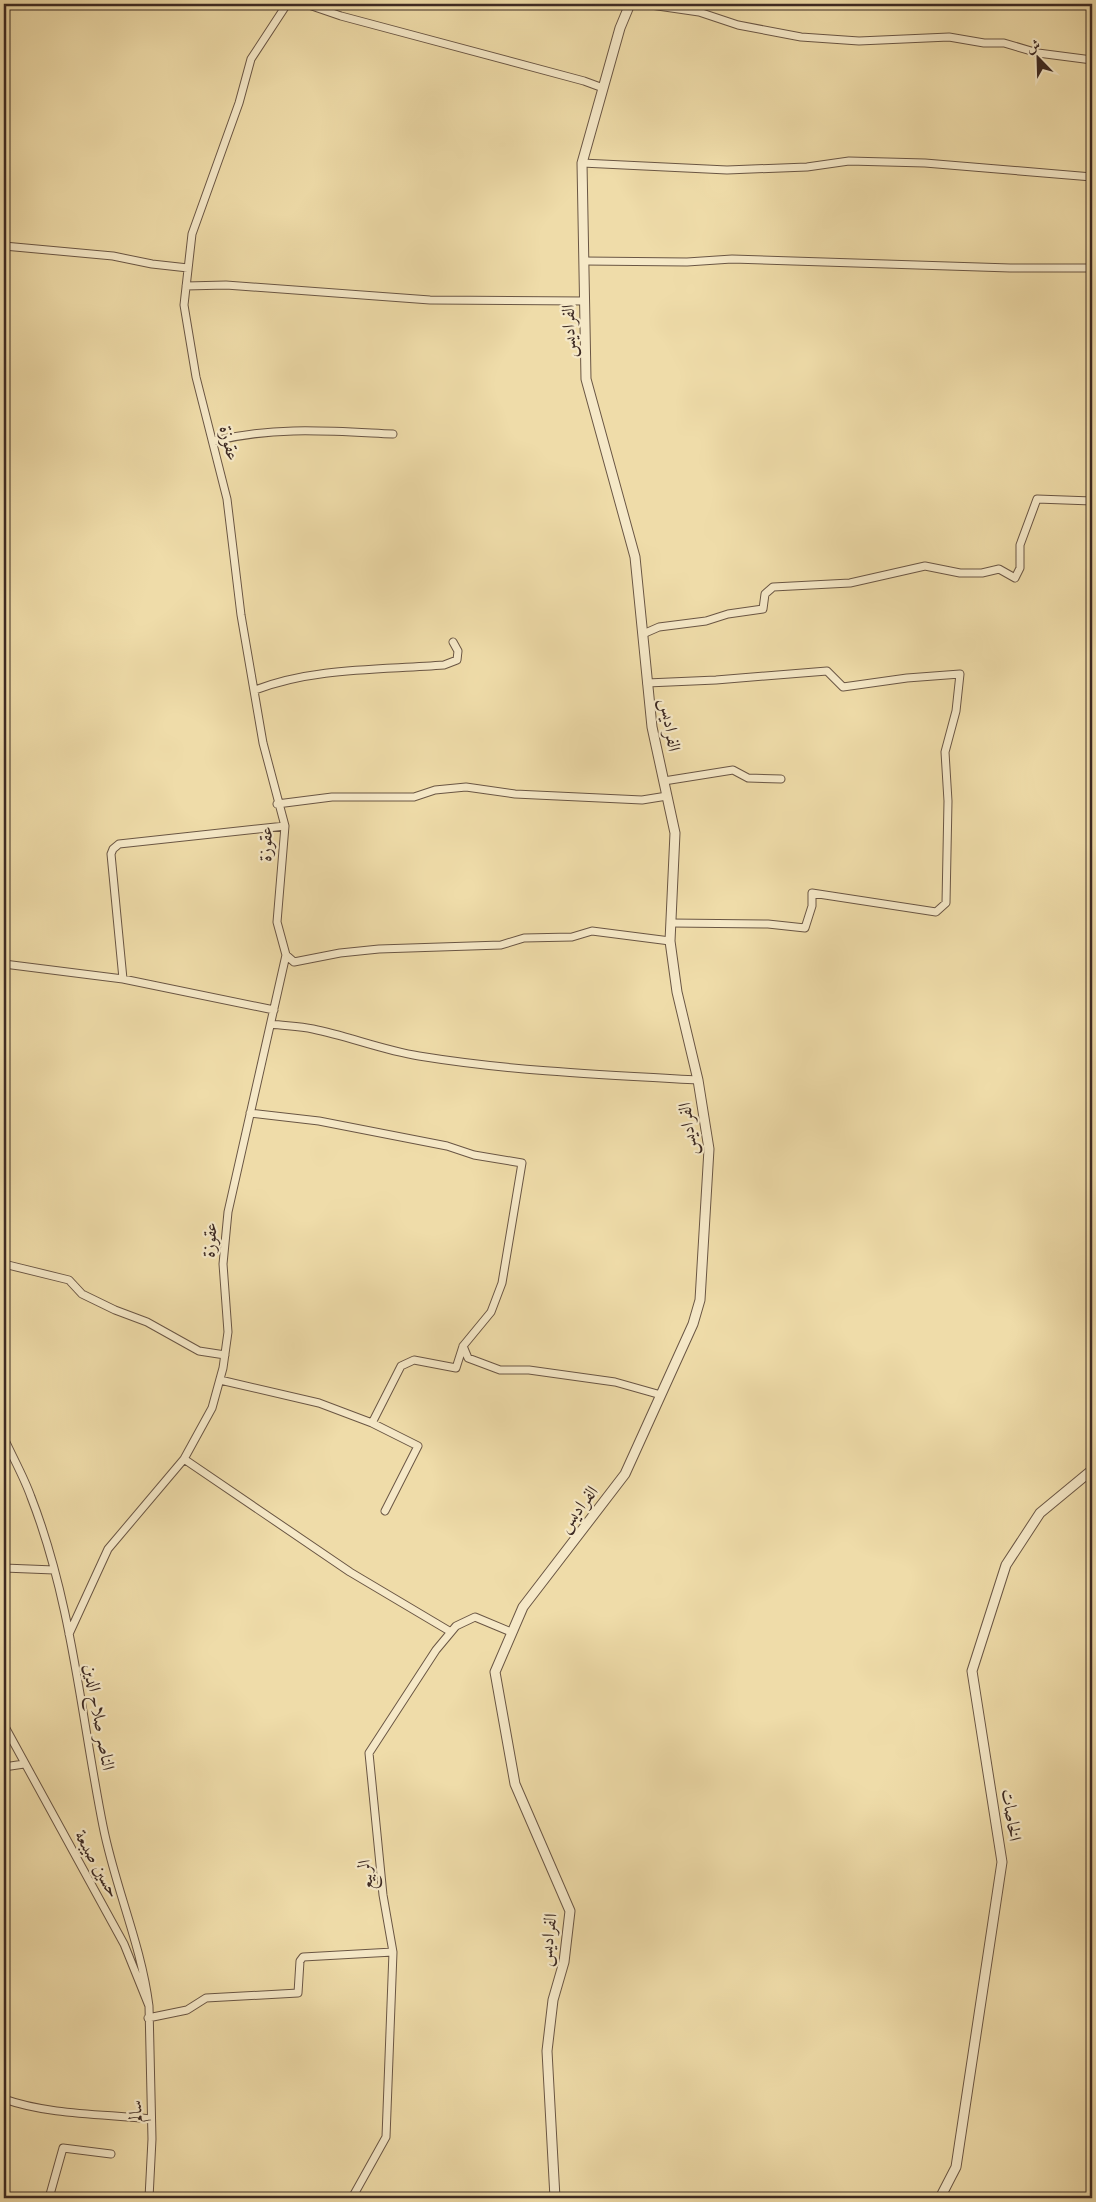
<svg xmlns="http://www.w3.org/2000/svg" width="1096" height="2202" viewBox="0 0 1096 2202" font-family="'IM FELL French Canon',Amiri,serif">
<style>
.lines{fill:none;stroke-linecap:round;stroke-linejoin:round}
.minor-casing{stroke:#6a5644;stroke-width:9}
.tertiary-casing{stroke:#6a5644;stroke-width:11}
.minor{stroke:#f5e8c7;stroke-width:7}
.tertiary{stroke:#f5e8c7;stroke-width:9}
.labels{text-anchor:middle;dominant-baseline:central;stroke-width:4.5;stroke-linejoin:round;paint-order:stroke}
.street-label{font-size:18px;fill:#3d2a23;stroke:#f5e8c7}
</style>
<rect width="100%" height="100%" fill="#efdca9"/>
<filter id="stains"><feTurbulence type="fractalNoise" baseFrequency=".004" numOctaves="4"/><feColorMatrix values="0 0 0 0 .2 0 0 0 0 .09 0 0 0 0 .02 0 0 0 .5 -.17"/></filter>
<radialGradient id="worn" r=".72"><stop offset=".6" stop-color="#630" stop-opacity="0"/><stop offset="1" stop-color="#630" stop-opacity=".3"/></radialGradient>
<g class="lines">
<defs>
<path id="minor" d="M306,4L341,16L584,81L603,88
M644,4L699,12L738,25L801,37L859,41L949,37L984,43H1004L1038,53L1092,60
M582,163L727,170L807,167L849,161L925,163L1092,177
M4,246L113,256L152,264L188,268
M584,261L687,262L732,259L1010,268H1092
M186,286L226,285L430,300L584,301
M214,441C277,426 329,431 393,434
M643,634L659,627L706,621L728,614L763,609L765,594L773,587L850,583L925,566L960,573H982L999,569L1015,578L1020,568V545L1037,499L1092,501
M647,683L716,680L827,671L843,687L907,678L960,674L956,711L945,752L948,801L946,903L936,912L812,893V906L805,928L768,924L671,923
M255,690C314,667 382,670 444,665L457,660L458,651L453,642
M664,781L733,770L748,778L781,779
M277,804L332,797H414L435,790L466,787L515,794L642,800L667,796
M286,955L294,962L340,953L379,949L501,945L524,938L572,937L592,931L670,941
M4,964L123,979
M274,1010L123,979L111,854L113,849L119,844L285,826
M271,1024C285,1026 299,1026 313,1029C348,1036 382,1050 419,1056C511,1071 605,1075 698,1080
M4,1264L69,1280L82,1294L115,1310L147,1322L199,1351L225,1355
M463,1346L468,1358L500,1370H529L615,1382L661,1395
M220,1380L319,1403L372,1423L401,1366L414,1360L456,1368L463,1346L491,1312L502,1283L522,1163L474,1155L447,1146L319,1121L250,1113
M372,1423L418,1446L385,1511
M4,1438C13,1458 24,1477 31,1497C72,1602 81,1716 103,1826C115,1887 141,1944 149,2006
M184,1459L350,1572L451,1632
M4,1568L54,1570
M69,1634L108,1549L184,1459L212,1408L223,1368L228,1332L223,1264L228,1212L286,955L277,922L285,826L263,743L241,615L227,499L196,377L184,305L192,234L239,103L251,59L287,4
M4,1725L124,1944L149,2006L152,2139L149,2198
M4,1767L24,1764
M148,2018L187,2010L206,1998L298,1993L300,1961L303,1957L393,1952
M4,2099C49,2115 103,2114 151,2119
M49,2198L63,2148L111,2154
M352,2198L386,2137L393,1952L383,1895L369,1753L436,1650L456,1626L475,1617L511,1632"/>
<path id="tertiary" d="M555,2198L547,2051L553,2000L564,1962L570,1911L515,1784L495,1672L523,1607L625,1474L693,1324L700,1300L709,1149L698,1080L677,992L670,941L675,833L652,727L635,557L586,379L582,163L620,28L630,4
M940,2198L956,2167L1002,1862L972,1671L1006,1565L1040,1513L1092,1470"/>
</defs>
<!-- minor casing -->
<use href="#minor" class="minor-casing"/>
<!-- tertiary casing -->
<use href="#tertiary" class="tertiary-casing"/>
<!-- minor -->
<use href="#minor" class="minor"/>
<!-- tertiary -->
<use href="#tertiary" class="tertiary"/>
</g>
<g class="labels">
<!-- street labels -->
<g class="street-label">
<text transform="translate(569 331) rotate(-91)">الفراديس</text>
<text transform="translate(229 443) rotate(76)">عقوزة</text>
<text transform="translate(670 725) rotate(81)">الفراديس</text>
<text transform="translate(266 844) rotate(-88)">عقوزة</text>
<text transform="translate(688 1129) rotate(-97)">الفراديس</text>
<text transform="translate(210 1240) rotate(-86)">عقوزة</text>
<text transform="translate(578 1509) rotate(-52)">الفراديس</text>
<text transform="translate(99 1717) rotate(80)">الناصر صلاح الدين</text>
<text transform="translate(1011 1815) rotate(81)">الخاصات</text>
<text transform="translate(97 1864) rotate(61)">حسين صيبعة</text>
<text transform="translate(366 1875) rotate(-96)">الربيع</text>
<text transform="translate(548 1940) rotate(-83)">الفراديس</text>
<text transform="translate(136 2111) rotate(-92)">سالم</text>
</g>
</g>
<!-- margin -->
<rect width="1096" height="2202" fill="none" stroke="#efdca9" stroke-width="20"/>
<rect x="5" y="5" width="1086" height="2192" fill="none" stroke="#3d2a23" stroke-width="2.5"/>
<rect x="10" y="10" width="1076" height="2182" fill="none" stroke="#3d2a23"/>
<!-- north arrow -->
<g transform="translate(1038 58) rotate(337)" stroke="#f5e8c7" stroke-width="4" paint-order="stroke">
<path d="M0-4L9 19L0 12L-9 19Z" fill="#3d2a23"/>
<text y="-8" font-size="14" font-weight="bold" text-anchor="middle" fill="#3d2a23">ش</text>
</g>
<rect width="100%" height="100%" filter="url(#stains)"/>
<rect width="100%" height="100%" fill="url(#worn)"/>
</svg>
